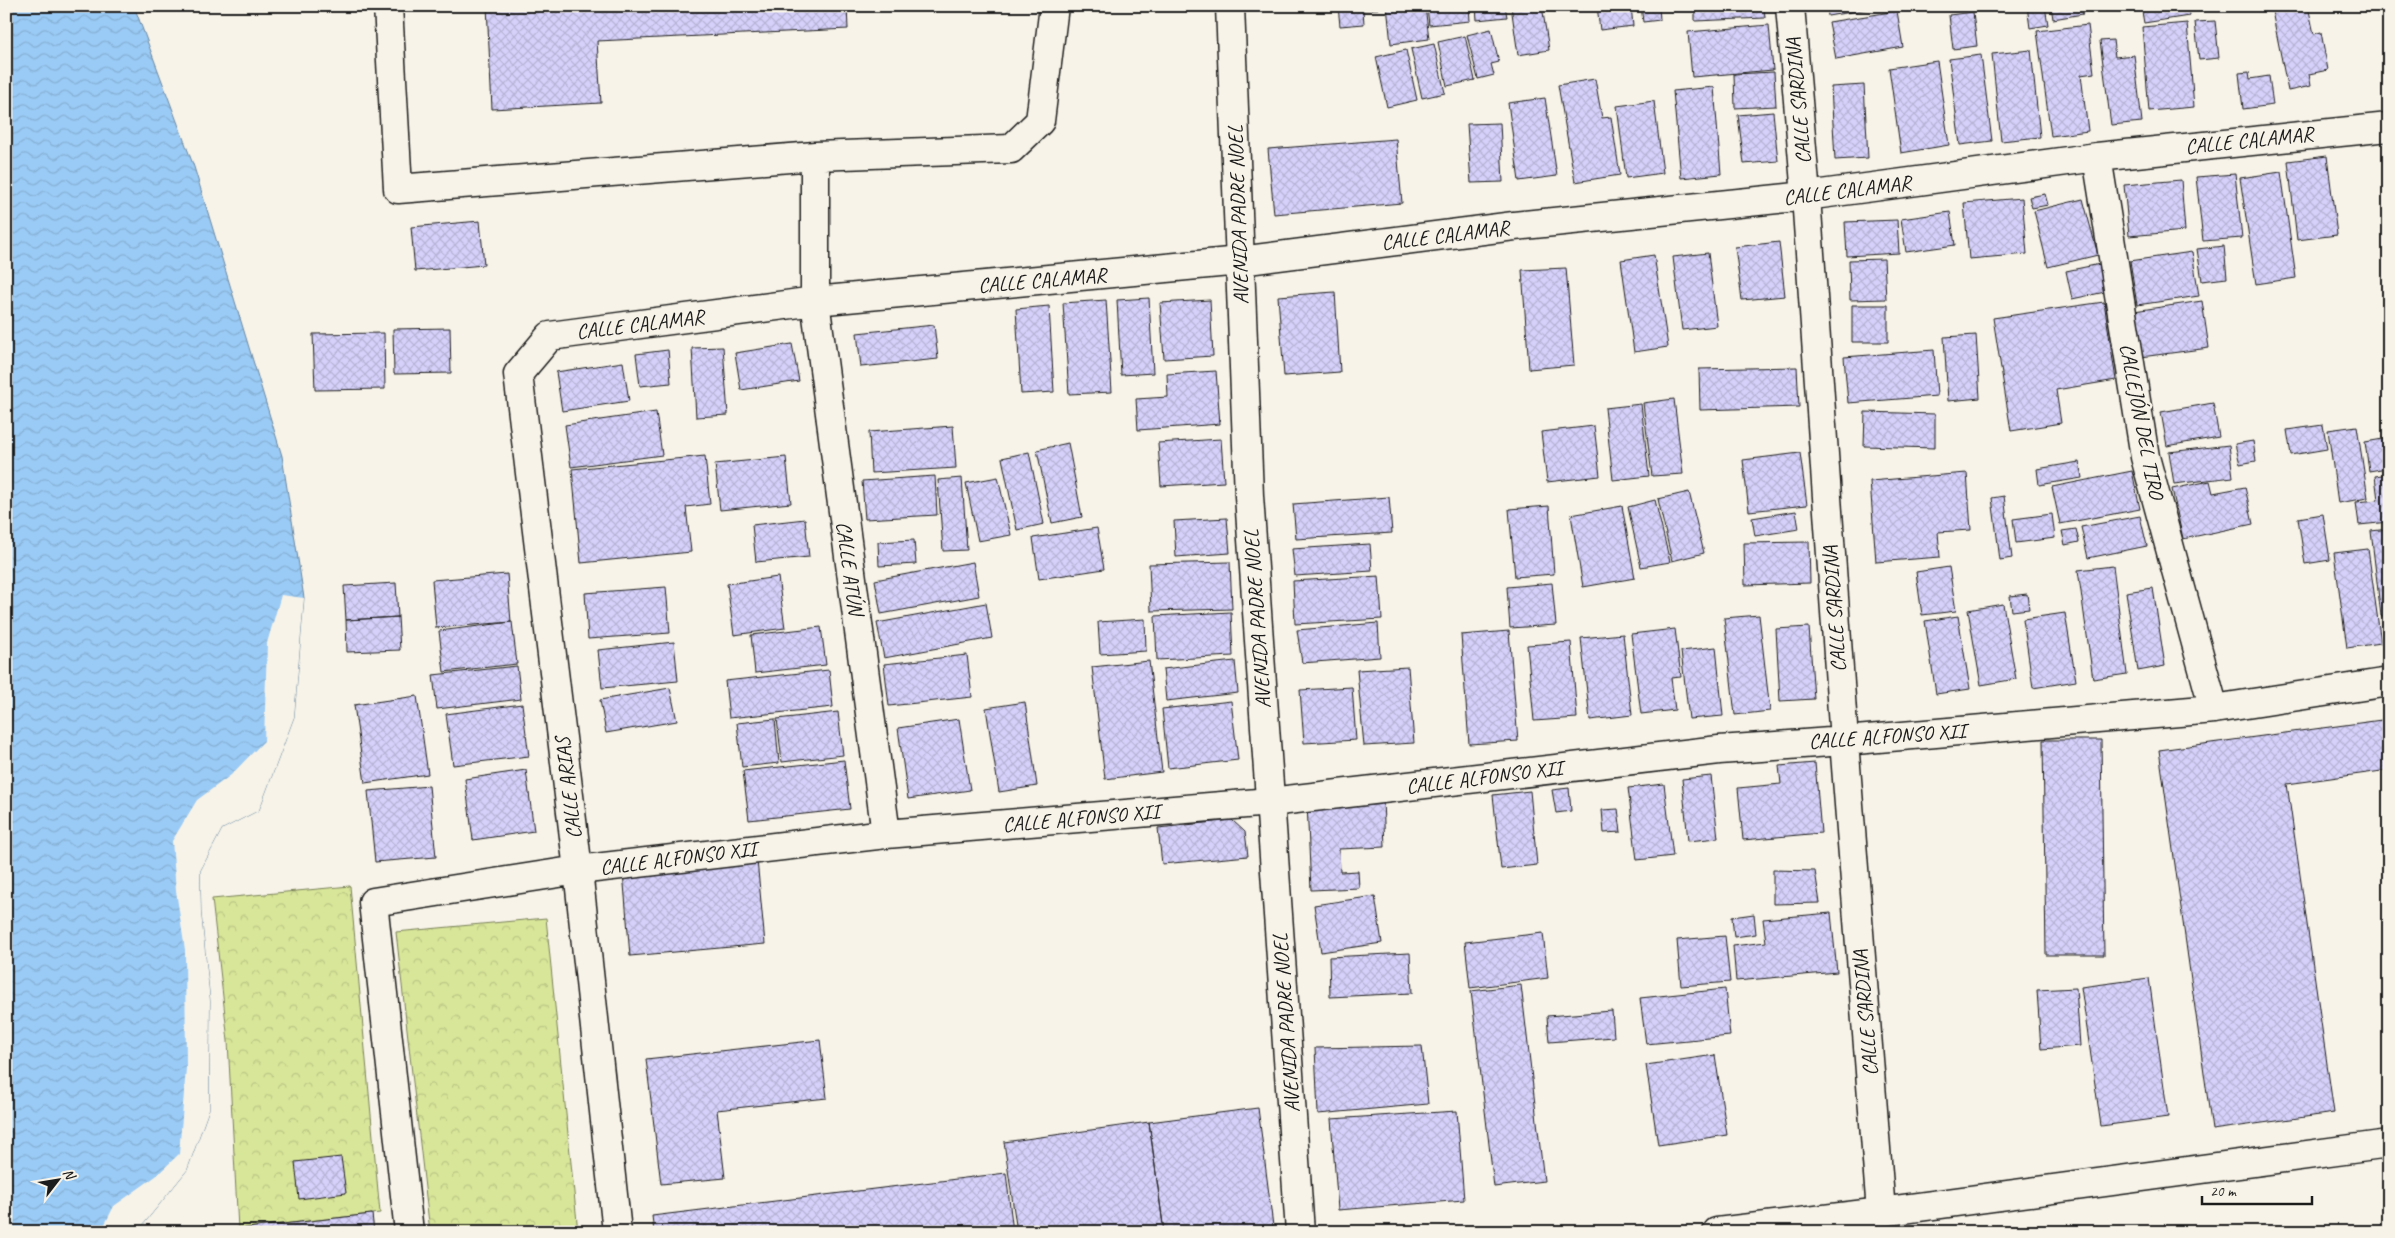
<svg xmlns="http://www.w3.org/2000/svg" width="2395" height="1238" viewBox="0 0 2395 1238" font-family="Caveat,sans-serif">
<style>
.park{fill:url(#park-crowns);stroke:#7a815a}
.water{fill:url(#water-waves);stroke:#68859f}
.pier{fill:#f7f3e8}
.building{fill:url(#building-cross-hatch);stroke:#1c1c1c}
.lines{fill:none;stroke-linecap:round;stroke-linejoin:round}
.minor-casing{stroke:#1c1c1c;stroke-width:31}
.primary-casing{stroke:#1c1c1c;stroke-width:31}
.minor{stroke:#f7f3e8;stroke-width:28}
.primary{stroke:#f7f3e8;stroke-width:28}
.labels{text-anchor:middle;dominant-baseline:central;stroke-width:4.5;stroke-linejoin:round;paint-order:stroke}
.street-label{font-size:21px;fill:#1c1c1c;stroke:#f7f3e8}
</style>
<defs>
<pattern id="park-crowns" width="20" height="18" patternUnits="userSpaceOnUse" patternTransform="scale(1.25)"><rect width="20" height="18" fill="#d8e699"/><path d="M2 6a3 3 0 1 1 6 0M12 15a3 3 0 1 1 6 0" fill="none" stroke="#b9c583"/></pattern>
<pattern id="water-waves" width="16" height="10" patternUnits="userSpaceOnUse" patternTransform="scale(1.25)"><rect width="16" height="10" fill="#9acbf6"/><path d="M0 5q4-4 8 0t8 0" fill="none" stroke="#84aed2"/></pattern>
<pattern id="building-cross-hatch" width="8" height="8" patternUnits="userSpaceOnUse" patternTransform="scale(1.25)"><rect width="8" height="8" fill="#d6d1fa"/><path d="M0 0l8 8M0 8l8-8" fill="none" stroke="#b7b3d6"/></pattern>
</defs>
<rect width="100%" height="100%" fill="#f7f3e8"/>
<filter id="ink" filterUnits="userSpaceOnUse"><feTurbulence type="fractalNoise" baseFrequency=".02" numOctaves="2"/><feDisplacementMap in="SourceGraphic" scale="10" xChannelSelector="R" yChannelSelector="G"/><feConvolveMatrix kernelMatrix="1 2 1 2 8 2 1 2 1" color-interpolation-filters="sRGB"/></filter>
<g filter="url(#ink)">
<!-- park -->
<path class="park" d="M350,886L380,1213L238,1229L228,1041L212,899Z
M546,918L578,1232H430L396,932Z"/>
<!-- water -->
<path class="water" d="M6,6H134L194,167L282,456L304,598L294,717L259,810L222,829L200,871L201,913L210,1001L209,1109L187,1170L137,1232H6Z"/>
<!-- pier -->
<path class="pier" d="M281,595L304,598L294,717L259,810L222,829L200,871L201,913L210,1001L209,1109L187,1170L137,1232H101L114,1206L156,1176L179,1154L186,1068L185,950L176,891L172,841L197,800L231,775L264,741L267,643Z"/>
<!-- building -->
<path class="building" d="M487,6H847L848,29L597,41L601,103L492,109Z
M1338,6H1378V9L1363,10L1364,24L1340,26Z
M1387,6H1425L1429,39L1391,44Z
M1427,6H1469L1470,21L1429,25Z
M1476,6H1505L1507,17L1477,20Z
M1511,6H1542L1549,50L1518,55Z
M1597,6H1631L1633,26L1600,30Z
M1641,6H1659L1660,20L1643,22Z
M1695,6H1764L1765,18L1695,21Z
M1827,6H1885L1828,16Z
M2027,6H2045L2048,25L2030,28Z
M2051,6H2081L2083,14L2053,19Z
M2141,6H2188L2189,16L2144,23Z
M2271,6H2308L2314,34L2321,32L2328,70L2309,74L2311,86L2288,91Z
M1897,11L1903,47L1836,59L1829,22Z
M1973,12L1977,46L1953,49L1949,15Z
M2215,21L2219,58L2199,60L2195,22Z
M2187,23L2194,107L2149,111L2142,27Z
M1769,25L1773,70L1692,77L1688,32Z
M2088,25L2094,73L2081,75L2088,131L2051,136L2037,31Z
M1491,29L1499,62L1491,64L1494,75L1478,79L1467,35Z
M1465,36L1475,80L1447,86L1438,42Z
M2113,40L2115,57L2134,55L2142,122L2111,125L2100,41Z
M1434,44L1445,93L1422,98L1411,49Z
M1406,50L1417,100L1387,107L1376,57Z
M2031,50L2040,137L2001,141L1992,54Z
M1981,55L1992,141L1960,145L1949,59Z
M1937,61L1949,145L1901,153L1889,68Z
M1774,72L1776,106L1735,108L1734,74Z
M2249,72L2250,79L2269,76L2273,105L2243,109L2239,73Z
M1595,79L1602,118L1611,117L1620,175L1575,182L1558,85Z
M1864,85L1868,158L1835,160L1831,87Z
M1714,87L1721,174L1681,178L1673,91Z
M1545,98L1557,176L1519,181L1508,103Z
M1654,101L1663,173L1626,178L1617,106Z
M1773,112L1778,161L1744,164L1738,115Z
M1500,123L1503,182L1471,183L1467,124Z
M1396,139L1402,203L1274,214L1268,149Z
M2327,156L2337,235L2297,240L2288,161Z
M2281,172L2296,278L2256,284L2240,178Z
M2235,174L2242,238L2203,241L2196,177Z
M2181,180L2185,231L2129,236L2124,185Z
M2045,194L2048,205L2032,208L2029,197Z
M2022,198L2027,254L1969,259L1964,203Z
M2083,199L2098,255L2048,267L2034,211Z
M1950,212L1955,245L1906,252L1901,219Z
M1897,220L1899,253L1847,256L1845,222Z
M480,221L484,265L415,271L411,227Z
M1779,242L1785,296L1742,300L1735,247Z
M2224,246L2227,278L2202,281L2197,249Z
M2192,252L2199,296L2137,305L2130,261Z
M1708,253L1717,326L1682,330L1673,257Z
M1654,255L1668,347L1634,352L1621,260Z
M1884,259L1886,299L1850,300L1849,260Z
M2100,264L2105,292L2072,299L2066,271Z
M1566,268L1574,365L1529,369L1522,270Z
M1335,292L1340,372L1284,376L1278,296Z
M1149,298L1153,373L1121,375L1117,300Z
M1106,300L1112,392L1069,394L1063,303Z
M1210,300L1213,356L1164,359L1160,303Z
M2202,301L2209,348L2141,357L2134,311Z
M2104,302L2116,380L2056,390L2061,423L2011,431L1993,318Z
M1852,305H1888V342H1852Z
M1049,306L1054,392L1021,394L1016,309Z
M934,325L938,359L861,367L857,333Z
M450,328L451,373L394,374L393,329Z
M384,333L385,389L315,390L313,334Z
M1976,335L1980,398L1948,401L1944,337Z
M792,344L799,381L741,390L735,353Z
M723,347L728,415L696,417L692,348Z
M668,350L671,383L640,386L636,354Z
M1934,350L1937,396L1848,403L1844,357Z
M623,362L629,401L562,411L556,372Z
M1797,367L1799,407L1700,410L1699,369Z
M1216,371L1220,424L1138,430L1136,399L1168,397L1167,374Z
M1674,399L1683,474L1652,476L1643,403Z
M2213,403L2219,437L2167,446L2161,412Z
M1641,404L1649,476L1613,480L1605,408Z
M656,412L662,455L571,467L565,425Z
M1865,412L1935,414V448L1864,446Z
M2323,425L2327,449L2291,455L2287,430Z
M953,426L956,468L871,473L869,432Z
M1594,426L1600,476L1547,482L1541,432Z
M2357,426L2368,498L2338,503L2328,430Z
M1221,439L1224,482L1161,486L1158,443Z
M2383,439L2387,468L2369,471L2365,442Z
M2253,441L2256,461L2240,464L2235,444Z
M1068,443L1082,517L1052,523L1037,450Z
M2229,445L2233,477L2174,484L2169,452Z
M1029,452L1044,524L1017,530L1002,458Z
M1800,453L1807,505L1749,511L1743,460Z
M705,456L710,504L686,507L691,552L581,563L572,469Z
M786,457L791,503L720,510L715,464Z
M2079,462L2082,478L2039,485L2037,469Z
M2132,471L2140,509L2060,524L2052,487Z
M1967,473L1971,530L1938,532L1940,557L1876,562L1870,481Z
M2389,474V522L2359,525L2356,502L2378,500L2375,476Z
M935,476L937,515L865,519L862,481Z
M998,477L1011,535L978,541L966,483Z
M962,478L967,550L943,551L938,480Z
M2210,481L2213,493L2245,487L2253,524L2183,539L2172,489Z
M1689,492L1704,553L1672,561L1658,499Z
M2004,496L2012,558L2000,560L1992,498Z
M1389,497L1392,533L1296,539L1293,504Z
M1655,500L1670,562L1641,567L1628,507Z
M1549,506L1554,574L1515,577L1509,509Z
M1622,506L1635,578L1583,587L1571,515Z
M1796,511L1799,529L1755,536L1752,518Z
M2052,514L2055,538L2016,543L2013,519Z
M2323,514L2330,560L2305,564L2298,518Z
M2140,516L2147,546L2088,558L2081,527Z
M1227,518L1230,553L1176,557L1174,521Z
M805,519L809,557L756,562L752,525Z
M1097,528L1104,569L1039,579L1033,538Z
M2076,529L2079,542L2065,545L2062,531Z
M2389,529V615L2381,616L2371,531Z
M914,540L916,564L879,566L878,542Z
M1809,542L1810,583L1745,585L1744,543Z
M1370,544L1372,571L1295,576L1292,549Z
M2368,549L2381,643L2347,648L2334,553Z
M973,562L979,596L881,614L875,580Z
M1230,562L1232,609L1151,611L1149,564Z
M2113,566L2127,674L2093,679L2078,570Z
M1949,567L1956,611L1922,615L1916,572Z
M507,574L511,622L436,628L432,580Z
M1379,576L1382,619L1295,624L1293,581Z
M778,577L785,628L734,635L727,584Z
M396,583L398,617L346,620L344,586Z
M1552,583L1556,625L1510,628L1507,587Z
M666,587L670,633L588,639L585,593Z
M2153,588L2165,666L2138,671L2126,592Z
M2027,594L2029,609L2012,611L2010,596Z
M986,603L992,638L884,658L877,623Z
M2003,604L2016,679L1981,685L1968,610Z
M1231,612L1233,656L1157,660L1155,616Z
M2065,613L2076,681L2033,688L2023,619Z
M1759,615L1770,711L1735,715L1724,618Z
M1958,616L1970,689L1936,694L1925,621Z
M398,617L400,650L347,652L346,620Z
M1145,619L1146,651L1100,654L1098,622Z
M512,622L517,664L444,672L439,631Z
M1378,623L1380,657L1302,663L1297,630Z
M821,627L826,665L755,673L751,635Z
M1809,627L1814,699L1780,701L1776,629Z
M1675,629L1681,677L1671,678L1675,710L1641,714L1631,634Z
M1509,631L1518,741L1469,744L1461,635Z
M1623,634L1632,715L1590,720L1581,638Z
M674,642L678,681L602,688L598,650Z
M1571,642L1577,718L1534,721L1527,645Z
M1716,647L1723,716L1689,719L1681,651Z
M967,655L972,697L889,706L884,664Z
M1149,661L1162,772L1105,779L1092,667Z
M1235,661L1238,693L1166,701L1163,669Z
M517,666L521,699L437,709L433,675Z
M1408,667L1414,743L1364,746L1357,670Z
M829,670L833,707L729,718L725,681Z
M1352,687L1356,740L1304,743L1300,690Z
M670,688L677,721L606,733L600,700Z
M417,696L428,774L365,783L354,705Z
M1231,701L1238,760L1168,768L1162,709Z
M1025,702L1037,786L999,792L986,708Z
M522,704L529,756L453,765L446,714Z
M838,712L843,755L782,762L777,719Z
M775,719L779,763L742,767L737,723Z
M959,719L970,790L908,799L898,728Z
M2389,719V770L2287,784L2334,1113L2212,1130L2159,750Z
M2043,740H2101L2104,955H2046Z
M844,760L850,809L749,820L743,771Z
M1815,763L1821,833L1743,840L1738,788L1781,784L1779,766Z
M526,770L534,831L473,840L465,779Z
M1711,776L1718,838L1688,841L1682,779Z
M1664,784L1673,856L1637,860L1628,788Z
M429,786L436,857L375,862L368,791Z
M1569,788L1571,811L1556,813L1552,790Z
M1530,791L1537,865L1501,869L1493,795Z
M1383,800L1385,847L1339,849L1340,872L1358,871L1359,888L1311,890L1307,803Z
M1618,809L1621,832L1604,833L1602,810Z
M1232,820L1245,832L1248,856L1162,864L1158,828Z
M757,860L765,944L630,956L623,872Z
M1773,870L1815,871L1820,903L1773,904Z
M1375,896L1382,943L1321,952L1314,905Z
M1831,913L1837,972L1736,981L1733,946L1766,942L1763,919Z
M1754,914L1756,934L1734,937L1732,917Z
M1543,933L1548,978L1470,988L1465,942Z
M1725,936L1730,982L1681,986L1677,940Z
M1410,953L1412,993L1330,997L1329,957Z
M2149,978L2168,1117L2101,1126L2081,987Z
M1521,985L1544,1181L1494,1187L1471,991Z
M2076,988L2080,1046L2041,1049L2037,990Z
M1725,989L1730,1036L1646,1044L1640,998Z
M1612,1011L1614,1037L1549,1042L1547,1016Z
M820,1040L827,1098L717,1110L725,1178L661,1184L646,1059Z
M1422,1046L1428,1104L1318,1114L1315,1048Z
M1715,1055L1727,1135L1658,1145L1646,1065Z
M1258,1108L1273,1226L1229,1232H1164L1149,1122Z
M1457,1111L1464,1200L1338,1210L1331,1119Z
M1149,1122L1164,1232H1017L1004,1142Z
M341,1157L346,1193L299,1199L295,1162Z
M1006,1173L1013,1232H654L652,1216Z
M372,1214L374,1232H239L238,1229Z"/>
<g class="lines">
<defs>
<path id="minor" d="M388,6L398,189L815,156L1011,149L1040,121L1054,6
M1790,6L1806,196L1844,741L1881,1212
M815,156V301L886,834
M2097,157L2145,457L2214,709
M409,1232L373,902L578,870L886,834L1270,802L1719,750L1844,741L2214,709L2389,682
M617,1232L578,870L518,374L550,336L815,301L1240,261L1514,226L1806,196L2097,157L2389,127"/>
<path id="primary" d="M1230,6L1249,496L1300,1232
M1717,1232L1881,1212L2389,1144"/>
</defs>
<!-- minor casing -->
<use href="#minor" class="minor-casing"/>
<!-- primary casing -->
<use href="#primary" class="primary-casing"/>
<!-- minor -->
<use href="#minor" class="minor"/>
<!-- primary -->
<use href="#primary" class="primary"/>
</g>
</g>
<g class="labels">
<!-- street labels -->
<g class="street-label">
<text transform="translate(1798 101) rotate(-95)">CALLE SARDINA</text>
<text transform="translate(2249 140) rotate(-6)">CALLE CALAMAR</text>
<text transform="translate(1847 190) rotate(-7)">CALLE CALAMAR</text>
<text transform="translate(1238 215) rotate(-92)">AVENIDA PADRE NOEL</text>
<text transform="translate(1445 235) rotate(-7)">CALLE CALAMAR</text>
<text transform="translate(1042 280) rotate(-5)">CALLE CALAMAR</text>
<text transform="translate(640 324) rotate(-7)">CALLE CALAMAR</text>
<text transform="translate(2142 421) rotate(79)">CALLEJÓN DEL TIRO</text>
<text transform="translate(850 568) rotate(82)">CALLE ATÚN</text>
<text transform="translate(1834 609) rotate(-94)">CALLE SARDINA</text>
<text transform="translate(1257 619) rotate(-94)">AVENIDA PADRE NOEL</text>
<text transform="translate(1887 736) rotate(-4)">CALLE ALFONSO XII</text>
<text transform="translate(1484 777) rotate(-7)">CALLE ALFONSO XII</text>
<text transform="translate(568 788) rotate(-97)">CALLE ARIAS</text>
<text transform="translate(1081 818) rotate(-5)">CALLE ALFONSO XII</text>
<text transform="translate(678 858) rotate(-7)">CALLE ALFONSO XII</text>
<text transform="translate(1865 1013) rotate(-95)">CALLE SARDINA</text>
<text transform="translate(1286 1023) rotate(-94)">AVENIDA PADRE NOEL</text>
</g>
</g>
<!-- margin -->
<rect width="2395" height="1238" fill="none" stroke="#f7f3e8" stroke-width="25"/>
<rect x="12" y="12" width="2370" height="1213" fill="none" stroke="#1c1c1c" stroke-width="2" filter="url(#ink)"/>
<!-- north arrow -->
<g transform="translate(58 1180) rotate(59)" stroke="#f7f3e8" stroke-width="4" paint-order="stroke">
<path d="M0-4L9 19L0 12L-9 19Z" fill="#1c1c1c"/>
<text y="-8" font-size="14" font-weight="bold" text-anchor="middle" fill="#1c1c1c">N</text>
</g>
<!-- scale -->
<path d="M2202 1196v8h110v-8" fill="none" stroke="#1c1c1c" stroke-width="2.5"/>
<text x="2210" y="1196" font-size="15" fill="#1c1c1c" stroke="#f7f3e8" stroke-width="4" paint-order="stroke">20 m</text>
</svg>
